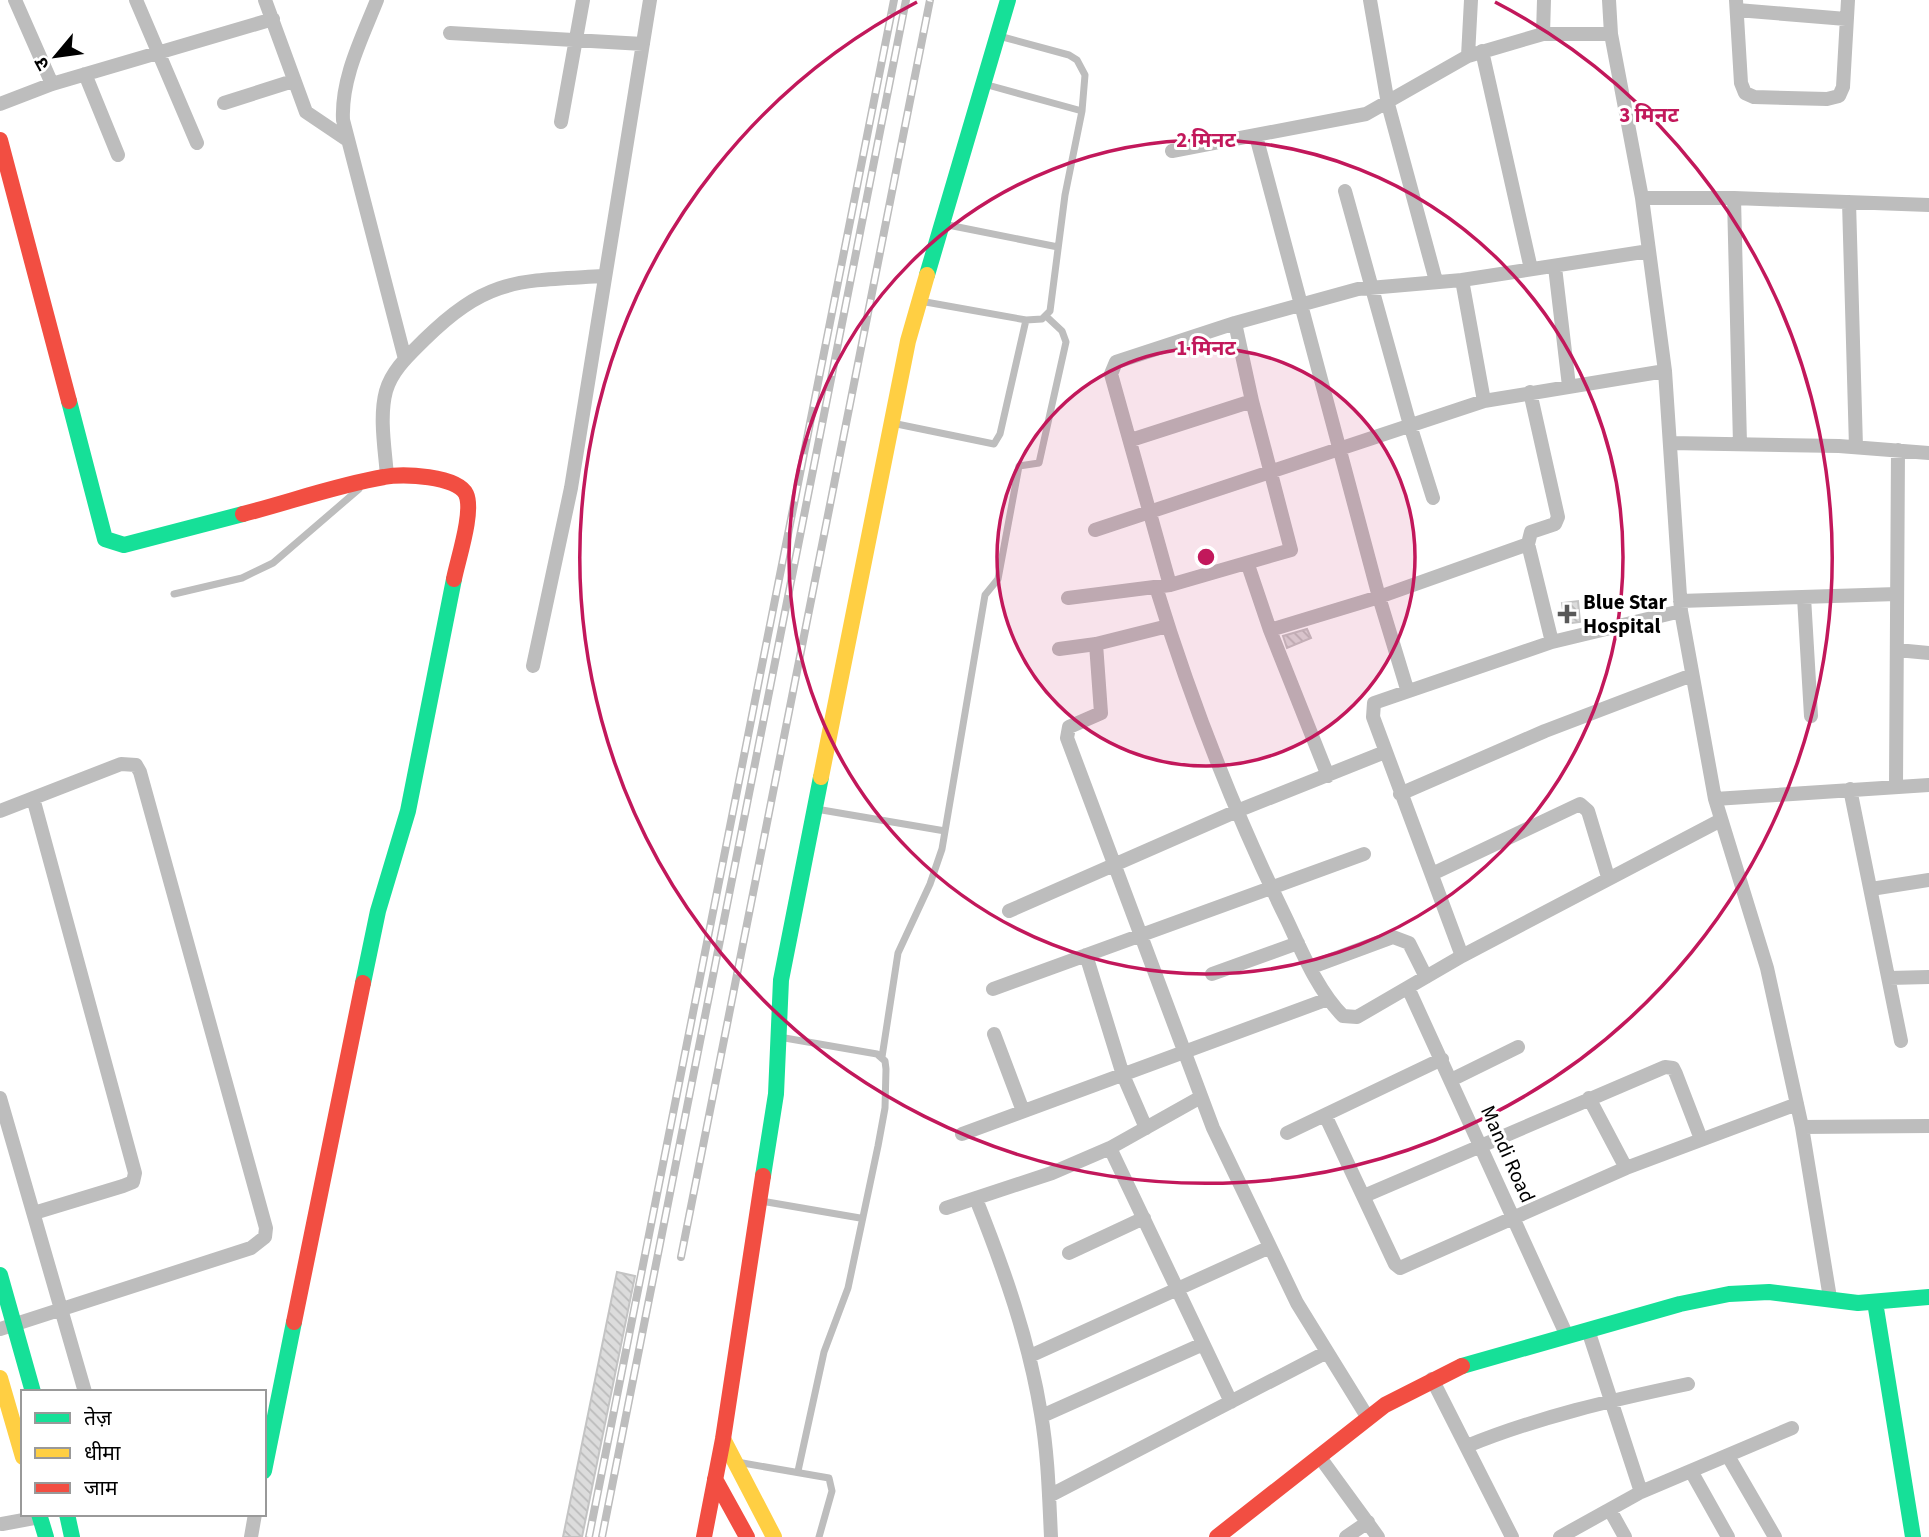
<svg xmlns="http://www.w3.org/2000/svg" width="1929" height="1537" viewBox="0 0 1929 1537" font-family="'Source Sans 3','Noto Sans Devanagari',sans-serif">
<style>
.building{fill:url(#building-back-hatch);stroke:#c4c4c4;stroke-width:2}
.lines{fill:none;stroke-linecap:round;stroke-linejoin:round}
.lane{stroke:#bdbdbd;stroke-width:7}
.street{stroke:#bdbdbd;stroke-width:14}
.fast{stroke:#16e098;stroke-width:16}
.slow{stroke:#ffcf43;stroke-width:16}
.jam{stroke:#f24e42;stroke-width:16}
.rail-casing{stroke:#bdbdbd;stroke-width:8}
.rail{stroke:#fff;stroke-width:5;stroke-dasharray:16;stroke-linecap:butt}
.ring{fill:none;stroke:#c2185b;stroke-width:3.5}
.poi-dot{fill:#595959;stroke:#fff;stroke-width:2.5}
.labels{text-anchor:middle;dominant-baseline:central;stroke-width:6;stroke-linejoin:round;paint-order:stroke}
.poi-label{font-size:21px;font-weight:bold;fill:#000;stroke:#fff;text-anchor:start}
.street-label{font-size:21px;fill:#000;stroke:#fff}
.centre{fill:#c2185b;stroke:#fff;stroke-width:3.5}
.ring-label{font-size:21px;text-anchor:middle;font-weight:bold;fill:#c2185b;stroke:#fff;stroke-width:6;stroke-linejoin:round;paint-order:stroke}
</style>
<defs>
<pattern id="building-back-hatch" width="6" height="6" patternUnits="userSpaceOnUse" patternTransform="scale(1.75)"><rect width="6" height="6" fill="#dcdcdc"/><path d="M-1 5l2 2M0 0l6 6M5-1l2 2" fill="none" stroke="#bbb"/></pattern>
</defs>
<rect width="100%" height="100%" fill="#fff"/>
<!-- building -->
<path class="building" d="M1578,601L1580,622L1565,624L1562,603Z
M1307,629L1311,638L1287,648L1283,636Z
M617,1272L635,1276L582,1537H563Z"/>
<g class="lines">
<!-- lane -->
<path class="lane" d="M984,84L1082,111
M943,224L1058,247
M920,301L1026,320
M892,423L994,444L1000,434L1026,320L1042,319L1050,311L1065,195L1082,111L1085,75L1077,60L1069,55L999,36
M174,594L242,578L273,563L359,489
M816,809L945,831
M779,1037L877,1054L885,1061L886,1069L885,1108L878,1146L848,1288L824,1352L798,1471
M882,1057L898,953L930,884L942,849L985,595L998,579L1019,466L1039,463L1066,342L1062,331L1047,317
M761,1201L860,1218
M737,1462L829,1478L832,1491L819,1537"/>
<!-- street -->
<path class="street" d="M15,0L52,84
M136,0L197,143
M265,0L306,112L346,139
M377,0C362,38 341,78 343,120L405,359
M1370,0L1388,104L1436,281
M1544,0L1543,34H1611
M1609,0L1611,34L1642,198L1665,371L1681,611L1715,799L1767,968L1802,1127L1830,1298
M1736,0L1741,83L1745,93L1754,97L1827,99L1839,96L1843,87L1848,0
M1737,10L1846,19
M450,33L643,44
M1482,51L1531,269
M1468,56L1471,0
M85,74L118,155
M224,103L293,81
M0,104L52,84L273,19
M561,122L583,0
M1256,136L1379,597L1407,689
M1172,151L1366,114L1468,56L1543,34
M1345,191L1410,425L1433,498
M1642,198H1734L1929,205
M1734,198L1740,444
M1849,202L1856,447
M1555,267L1569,386
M1462,280L1484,401
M1530,392L1558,517L1555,524L1531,532L1528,544L1552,642
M1131,440L1252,401
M1670,443L1839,446L1929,453
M387,476C385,449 379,417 386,391C392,370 409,355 424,340C488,277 519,281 603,276
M1095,530L1484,401L1665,371
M1248,565L1270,630L1328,776
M1170,585L1111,374L1116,362L1235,323L1358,289L1462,280L1649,251
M1156,587C1191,701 1235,814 1287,920C1302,952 1318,991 1343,1016L1357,1017L1462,956L1721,820
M1804,597L1811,716
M1068,598L1170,585L1291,550L1252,401L1235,323
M1680,601L1897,594
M1270,630L1379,597L1528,544
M1096,644L1101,713L1069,727L1067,738L1213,1128L1297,1303L1368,1418
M1059,649L1096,644L1168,626
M1897,650L1929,653
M533,666L571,488L650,0
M1896,786L1898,450
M1850,789L1901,1041
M1400,794L1545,731L1692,675
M33,798L135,1173L133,1182L123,1186L34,1213
M1715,799L1929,785
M0,811L121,764L136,765L140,772L266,1228L265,1237L251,1248L0,1329
M1432,874L1580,804L1588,811L1608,877
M1871,889L1929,880
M1009,911L1237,811L1385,752
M1086,955L1123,1075L1146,1128
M1462,956L1373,717L1374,703L1552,642L1681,611
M1312,967L1393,937L1409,943L1426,977
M1212,974L1298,943
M1889,978L1929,977
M993,989L1364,854
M1409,990L1567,1336
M994,1034L1023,1111
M1451,1080L1518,1047
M0,1098L85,1392
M1589,1098L1626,1168
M1325,1115L1395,1264L1400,1268L1626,1168L1797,1104
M1802,1127L1929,1126
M1287,1133L1442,1059
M962,1134L1328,999
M1110,1148L1231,1402
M1364,1196L1665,1067L1673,1068L1676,1074L1701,1139
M976,1199C1004,1269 1029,1340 1041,1414C1048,1454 1049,1496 1051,1537
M946,1208L1052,1173L1110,1148L1201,1097
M1069,1253L1144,1218
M1588,1330L1641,1492
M1030,1356L1270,1247
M1432,1379L1512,1537
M1042,1416L1203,1344
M1467,1446C1538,1417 1612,1400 1688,1384
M1319,1456L1378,1537
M1728,1456L1775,1537
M1691,1471L1728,1537
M1049,1496L1327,1352
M1610,1510L1625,1537
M2,1524L40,1517
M251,1537L255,1514
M1346,1537L1368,1522
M1560,1537L1641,1492L1792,1428"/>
<!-- fast -->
<path class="fast" d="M927,275L1008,0
M69,401L105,539L124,545L243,514
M363,983L378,911L408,811L454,579
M763,1176L776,1094L781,980L821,777
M0,1275L33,1392
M1875,1302L1913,1537
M1462,1366L1680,1304L1729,1294L1769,1292L1858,1303L1929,1297
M264,1471L294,1322
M39,1514L46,1537
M67,1514L72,1537"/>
<!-- slow -->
<path class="slow" d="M821,777L908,341L927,275
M0,1378L23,1457
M723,1439L774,1537"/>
<!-- jam -->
<path class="jam" d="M0,140L69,401
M243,514C290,502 337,485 384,477C403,473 457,476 466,494C474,511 458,559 454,579
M294,1322L363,983
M715,1479L747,1537
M704,1537L723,1439L763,1176
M1217,1537L1385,1405L1462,1366"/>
<defs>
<path id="rail" d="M681,1257L930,0
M589,1537L894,0
M602,1537L906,0"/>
</defs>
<!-- rail casing -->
<use href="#rail" class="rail-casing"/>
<!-- rail -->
<use href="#rail" class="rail"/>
</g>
<!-- distance rings -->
<circle cx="1206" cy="557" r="209" fill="#c2185b" fill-opacity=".12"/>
<g class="ring">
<circle cx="1206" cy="557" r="209"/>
<circle cx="1206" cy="557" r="417"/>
<path d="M1495 2A626 626 0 1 1 917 2"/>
</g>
<!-- markers -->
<path class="poi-dot" d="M1563.5 603.5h7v7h7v7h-7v7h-7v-7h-7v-7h7z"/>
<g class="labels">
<!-- poi labels -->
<g class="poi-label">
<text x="1583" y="602">Blue Star<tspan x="1583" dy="24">Hospital</tspan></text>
</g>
<!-- street labels -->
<g class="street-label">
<text transform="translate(1508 1154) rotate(66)">Mandi Road</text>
</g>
</g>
<circle cx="1206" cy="557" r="10" class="centre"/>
<g class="ring-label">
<text x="1649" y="122">3 मिनट</text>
<text x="1206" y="147">2 मिनट</text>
<text x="1206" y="355">1 मिनट</text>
</g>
<!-- legend -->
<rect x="21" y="1390" width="245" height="126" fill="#ffffff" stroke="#999999" stroke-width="2"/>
<rect x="35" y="1413" width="35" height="10" fill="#16e098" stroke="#999999" stroke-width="2"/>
<text x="84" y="1425" font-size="21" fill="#000000">तेज़</text>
<rect x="35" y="1448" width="35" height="10" fill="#ffcf43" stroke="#999999" stroke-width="2"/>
<text x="84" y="1460" font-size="21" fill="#000000">धीमा</text>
<rect x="35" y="1483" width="35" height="10" fill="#f24e42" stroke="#999999" stroke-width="2"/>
<text x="84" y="1495" font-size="21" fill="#000000">जाम</text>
<!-- north arrow -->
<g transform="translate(56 56) rotate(241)" stroke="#ffffff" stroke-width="5" paint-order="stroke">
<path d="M0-5L12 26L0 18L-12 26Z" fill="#000000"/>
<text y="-10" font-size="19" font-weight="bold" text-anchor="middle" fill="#000000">उ</text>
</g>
</svg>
